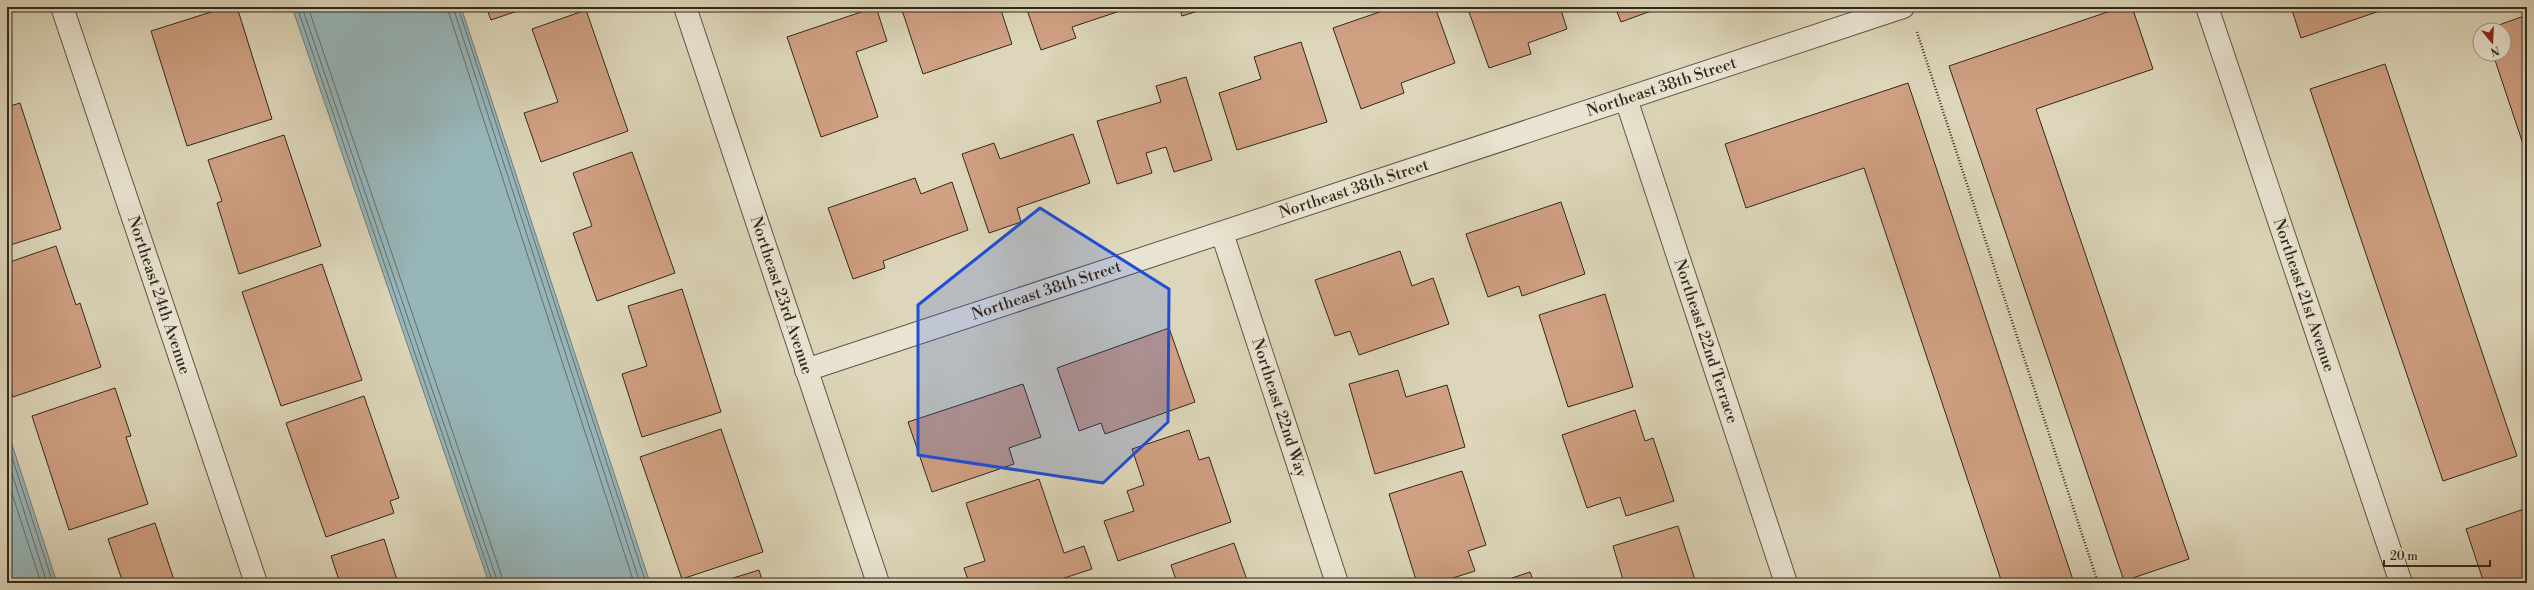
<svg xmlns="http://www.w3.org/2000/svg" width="2534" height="590" viewBox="0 0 2534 590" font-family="'Libre Bodoni',serif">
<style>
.water{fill:#97b6ba;stroke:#6f7d7b}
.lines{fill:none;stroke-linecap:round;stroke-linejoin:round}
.shore{stroke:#646f6c;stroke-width:1}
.building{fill:#cfa082;stroke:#32281d}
.minor-casing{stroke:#5d5444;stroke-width:24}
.tertiary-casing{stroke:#5d5444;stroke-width:24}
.path{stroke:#32281d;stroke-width:2.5;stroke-dasharray:1 2;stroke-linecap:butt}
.minor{stroke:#e9e4d2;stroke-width:22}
.tertiary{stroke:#e9e4d2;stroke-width:22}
.marked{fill:#1d4ed8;fill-opacity:0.2;stroke:#1d4ed8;stroke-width:3;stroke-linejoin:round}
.labels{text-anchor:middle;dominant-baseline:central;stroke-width:3.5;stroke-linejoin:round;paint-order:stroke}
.street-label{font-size:16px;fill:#32281d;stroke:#e9e4d2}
</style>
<rect width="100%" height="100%" fill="#ddd6ba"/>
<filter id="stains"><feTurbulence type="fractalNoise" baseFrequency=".005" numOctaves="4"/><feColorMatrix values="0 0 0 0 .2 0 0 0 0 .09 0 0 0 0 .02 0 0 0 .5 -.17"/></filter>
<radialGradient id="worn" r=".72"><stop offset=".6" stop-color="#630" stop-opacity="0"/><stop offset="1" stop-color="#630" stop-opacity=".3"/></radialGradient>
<!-- water -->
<path class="water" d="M292,7H461L650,583H489Z
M7,429L57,583H7Z"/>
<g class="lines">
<!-- shore -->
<path class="shore" d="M297,7L493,583
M302,7L498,583
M308,7L504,583
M447,7L634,583
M453,7L640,583
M458,7L646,583
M7,442L53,583
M7,458L47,583
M7,478L41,583"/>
</g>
<!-- building -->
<path class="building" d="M154,7H171L155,12Z
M227,7H237L272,119L187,146L151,31Z
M486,7H529L491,20Z
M876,7L887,41L856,52L878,117L821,137L787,37Z
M901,7H1000L1012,44L923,74Z
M1026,7H1132L1072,27L1076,38L1041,50Z
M1179,7H1211L1182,16Z
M1394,7H1435L1455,63L1401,83L1404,93L1361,109L1333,28Z
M1483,7H1560L1567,29L1528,43L1531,54L1489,68L1469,12Z
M1615,7H1662L1621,22Z
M2122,7H2132L2153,69L2036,109L2189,559L2124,581L1949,66Z
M2291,7H2391L2301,38Z
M586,10L628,131L541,162L524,113L558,102L532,29Z
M2527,15V156L2493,54H2504V30H2485Z
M1301,42L1327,122L1237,150L1219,93L1261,79L1254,57Z
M2385,64L2517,456L2443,481L2310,89Z
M7,70L12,86L7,88Z
M1186,77L1212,160L1174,172L1166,147L1146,153L1152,173L1117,184L1097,121L1161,102L1156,86Z
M1908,83L2074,583H2002L1864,168L1746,208L1725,144Z
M20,103L61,229L7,246V107Z
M1073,134L1090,183L1017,208L1021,222L989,233L962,154L994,143L1000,159Z
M284,135L321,246L239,274L217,203L222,201L208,160Z
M632,152L675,273L597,301L573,233L592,226L573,173Z
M915,178L921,194L952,182L968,230L883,261L885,268L853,279L828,208Z
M1561,202L1585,274L1522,296L1519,286L1488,297L1466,234Z
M56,246L76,305L80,303L101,367L13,397L7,381V263Z
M1400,251L1412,286L1433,278L1449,324L1359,355L1350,331L1335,336L1315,280Z
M322,264L362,380L281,406L242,292Z
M682,289L721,412L642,437L622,374L647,366L628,306Z
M1605,294L1633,387L1568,407L1539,315Z
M1169,328L1195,402L1105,434L1101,423L1079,431L1057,368Z
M1398,370L1406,397L1447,385L1465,447L1375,474L1349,384Z
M1023,384L1041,437L1009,448L1014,464L932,492L908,422Z
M115,388L131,436L126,437L148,504L69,530L32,416Z
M364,396L399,498L390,501L394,513L326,537L286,423Z
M1635,410L1645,441L1653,438L1674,501L1626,516L1620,497L1587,508L1562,435Z
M721,429L763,552L682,579L640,457Z
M1189,430L1199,460L1209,457L1231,522L1118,561L1104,521L1134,511L1127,491L1144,485L1132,449Z
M1462,471L1486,545L1468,551L1475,571L1437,583H1417L1389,494Z
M1039,479L1064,553L1084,546L1092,569L1049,583H969L964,568L985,561L966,503Z
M2527,508V583H2484L2466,529Z
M155,523L175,583H123L108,539Z
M1678,526L1696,583H1624L1613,546Z
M384,539L398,583H340L331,556Z
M1234,543L1248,583H1177L1171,565Z
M759,570L763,583H717Z
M1530,572L1534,583H1497Z"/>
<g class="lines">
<defs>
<g id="minor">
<path id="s1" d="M62,7L256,583"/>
<path id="s2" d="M2207,7L2401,583"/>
<path id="s3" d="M1626,99L1786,583"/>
<path id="s4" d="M1222,233L1337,583"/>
<path id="s5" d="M806,370L1903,7"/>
</g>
<g id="tertiary">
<path id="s6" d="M685,7L878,583"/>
</g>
</defs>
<!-- minor casing -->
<use href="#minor" class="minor-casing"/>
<!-- tertiary casing -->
<use href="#tertiary" class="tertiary-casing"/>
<!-- path -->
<path class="path" d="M1917,32L2098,583"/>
<!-- minor -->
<use href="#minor" class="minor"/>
<!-- tertiary -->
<use href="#tertiary" class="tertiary"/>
</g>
<!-- marked area -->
<path class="marked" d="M1040,208L1169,289L1168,422L1103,483L918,455V305Z"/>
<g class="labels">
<!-- street labels -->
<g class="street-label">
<text stroke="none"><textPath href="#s5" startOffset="901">Northeast 38th Street</textPath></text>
<text stroke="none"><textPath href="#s5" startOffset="577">Northeast 38th Street</textPath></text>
<text stroke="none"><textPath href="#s5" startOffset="253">Northeast 38th Street</textPath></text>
<text stroke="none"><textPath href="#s1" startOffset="304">Northeast 24th Avenue</textPath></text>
<text stroke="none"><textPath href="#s6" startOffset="304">Northeast 23rd Avenue</textPath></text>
<text stroke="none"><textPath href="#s2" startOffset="304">Northeast 21st Avenue</textPath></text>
<text stroke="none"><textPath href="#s3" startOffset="255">Northeast 22nd Terrace</textPath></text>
<text stroke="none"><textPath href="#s4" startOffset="184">Northeast 22nd Way</textPath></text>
</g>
</g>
<!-- margin -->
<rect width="2534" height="590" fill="none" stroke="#ddd6ba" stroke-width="24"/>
<rect x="8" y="8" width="2518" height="574" fill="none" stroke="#32281d" stroke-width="2"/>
<rect x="12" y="12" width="2510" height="566" fill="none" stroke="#32281d"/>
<!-- north arrow -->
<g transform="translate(2492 42) rotate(162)"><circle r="19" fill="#e9e4d2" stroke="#a0998a"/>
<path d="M0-3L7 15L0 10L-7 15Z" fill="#8f2418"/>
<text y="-6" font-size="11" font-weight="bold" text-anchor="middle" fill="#32281d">N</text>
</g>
<!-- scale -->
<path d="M2384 560v6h106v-6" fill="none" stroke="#32281d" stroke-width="2"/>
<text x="2390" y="560" font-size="12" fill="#32281d" stroke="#e9e4d2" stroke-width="3" paint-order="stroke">20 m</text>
<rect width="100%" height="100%" filter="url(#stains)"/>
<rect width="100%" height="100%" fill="url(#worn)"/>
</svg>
